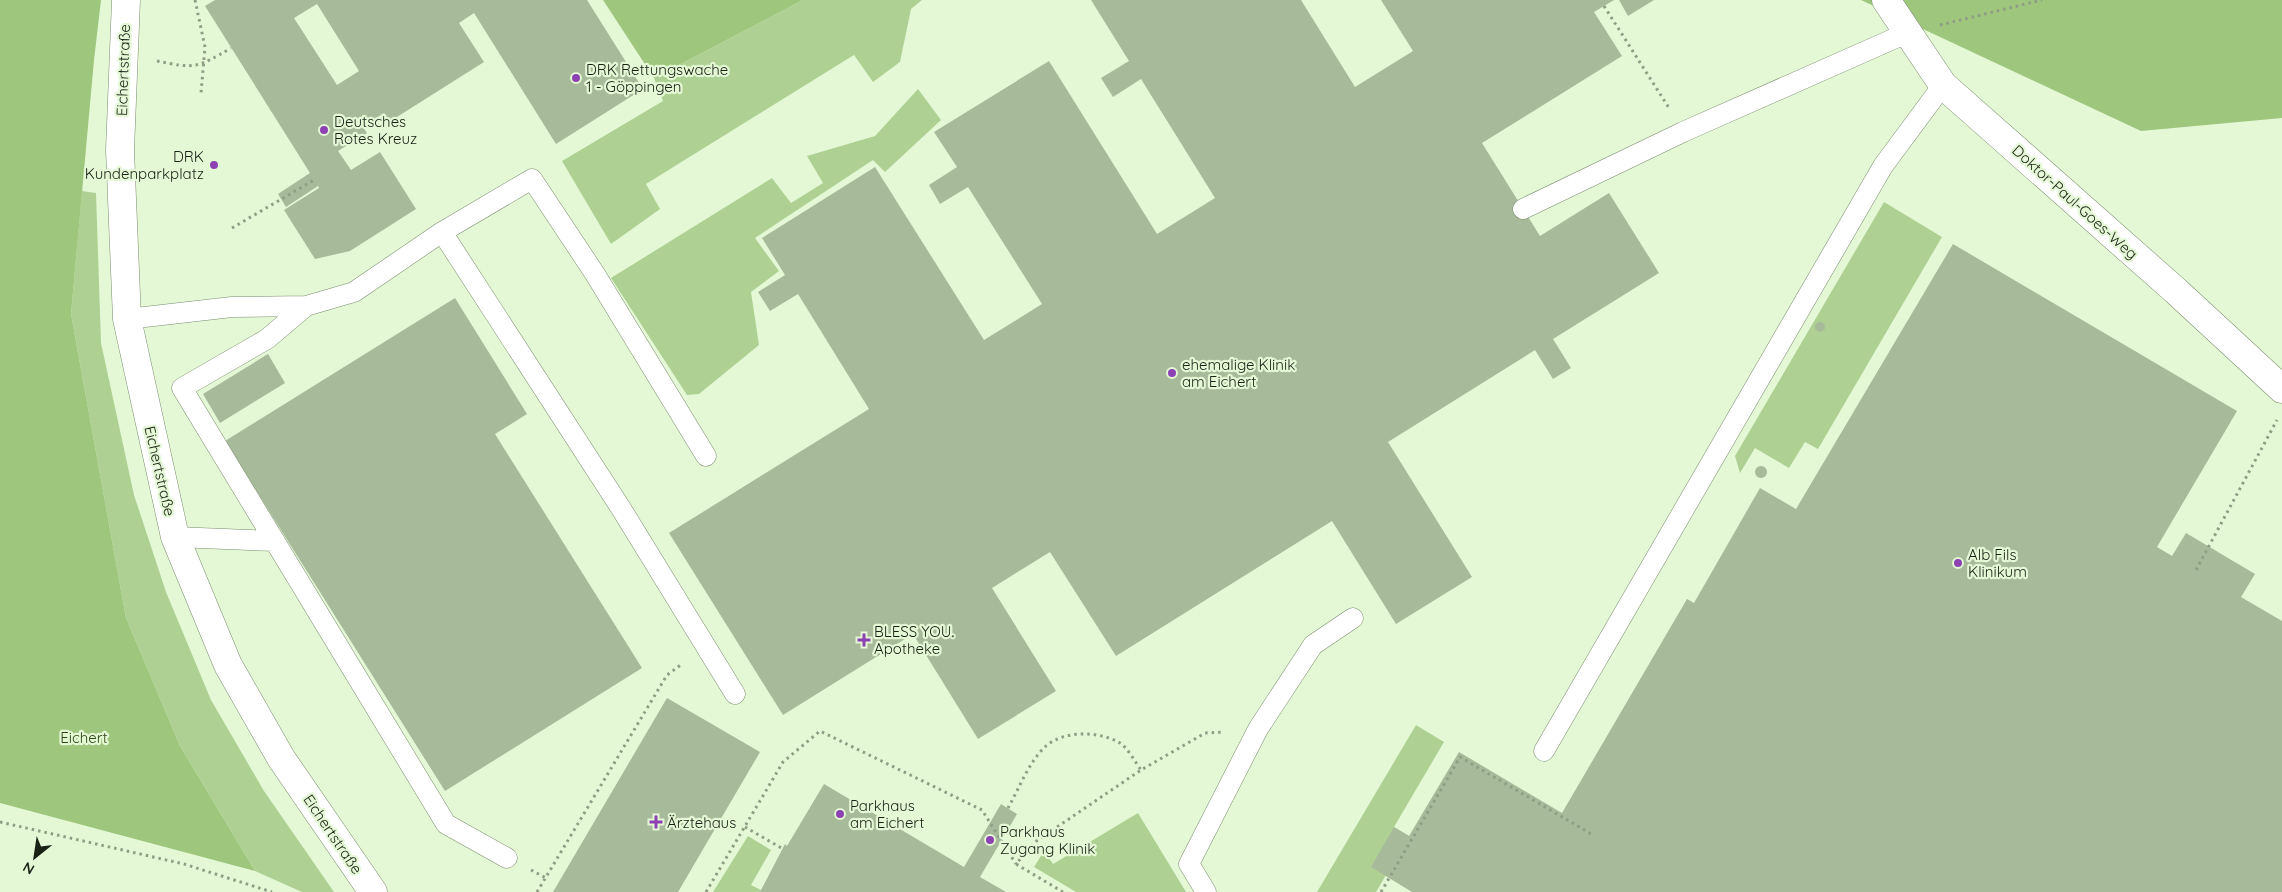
<svg xmlns="http://www.w3.org/2000/svg" width="2282" height="892" viewBox="0 0 2282 892" font-family="Quicksand,sans-serif">
<style>
.green{fill:#aed193}
.forest{fill:#9ec67d}
.building{fill:#a7ba9a;fill-rule:evenodd}
.lines{fill:none;stroke-linecap:round;stroke-linejoin:round}
.lane-casing{stroke:#7b8d6e;stroke-width:21}
.street-casing{stroke:#7b8d6e;stroke-width:29}
.secondary-casing{stroke:#7b8d6e;stroke-width:29}
.path{stroke:#8f9d84;stroke-width:3;stroke-dasharray:2.5 4;stroke-linecap:butt}
.lane{stroke:#fff;stroke-width:20}
.street{stroke:#fff;stroke-width:28}
.secondary{stroke:#fff;stroke-width:28}
.poi-dot{fill:#8d42b4;stroke:#e4f8d6;stroke-width:2}
.labels{text-anchor:middle;dominant-baseline:central;stroke-width:4.5;stroke-linejoin:round;paint-order:stroke}
.poi-label{font-size:15px;fill:#192014;stroke:#e4f8d6;text-anchor:start}
.street-label{font-size:15px;fill:#192014;stroke:#e4f8d6}
.park-label{font-size:15px;fill:#2d4714;stroke:#e4f8d6}
</style>
<rect width="100%" height="100%" fill="#e4f8d6"/>
<!-- green -->
<path class="green" d="M803,0H922L911,9L900,62L873,82L854,55L646,184L660,209L611,244L562,161L663,101L654,78Z
M918,89L941,120L885,172L873,160L755,238L779,271L751,292L759,345L699,394L687,395L611,278L772,178L791,203L823,183L807,156L875,136Z
M82,191L96,193L101,343L134,495L166,592L211,700L264,791L334,892H302L255,871L180,746L126,618L71,314Z
M1884,202L1942,237L1818,449L1805,442L1789,468L1755,448L1740,473L1735,456Z
M1416,725L1444,742L1394,827L1409,836L1376,892H1317Z
M1138,813L1186,892H1076L1034,867L1044,851L1053,864Z
M748,836L771,850L751,885L761,890L760,892H713Z"/>
<!-- forest -->
<path class="forest" d="M0,0H101L94,60L71,314L126,618L180,746L255,871L0,803Z
M603,0H803L654,78Z
M1861,0H2282V118L2141,131Z"/>
<!-- building -->
<path class="building" d="M215,0H587L643,89L556,144L474,13L459,23L484,62L389,122L384,113L363,127L367,133L338,151L351,170L380,152L416,209L350,251L315,259L284,210L319,188L318,186L286,207L278,194L310,173L205,6ZM317,4L359,71L337,85L294,18Z
M1091,0H1301L1355,87L1413,51L1381,0H1614L1594,12L1622,56L1482,143L1540,236L1609,193L1659,273L1553,339L1571,368L1553,379L1535,350L1388,442L1472,577L1396,624L1332,521L1116,656L1050,552L992,588L1056,691L978,739L913,634L783,715L669,533L869,409L798,294L770,311L758,292L785,275L762,238L875,167L984,340L1042,304L968,187L940,204L929,185L957,167L934,132L1049,61L1157,234L1215,198L1141,79L1113,97L1101,78L1129,61Z
M1619,0H1654L1628,16Z
M1953,244L2237,411L2157,547L2172,556L2186,533L2255,574L2241,597L2282,621V892H1412L1371,867L1394,827L1409,836L1459,752L1562,813L1687,599L1694,603L1760,488L1796,509Z
M455,298L527,414L495,434L642,668L445,791L225,441Z
M1815 327a5 5 0 1 1 10 0a5 5 0 1 1-10 0Z
M268,354L285,383L220,423L203,394Z
M1755 472a6 6 0 1 1 12 0a6 6 0 1 1-12 0Z
M667,698L760,752L678,892H553Z
M824,784L964,867L1001,804L1017,814L980,877L1006,892H760L785,844L787,846Z"/>
<g class="lines">
<defs>
<path id="lane" d="M1523,209L1683,132L1909,32
M442,232L622,510L735,694
M306,306L267,339L182,388L446,824L507,858
M127,319L232,307L306,306L354,292L442,232L532,179L595,274L706,456
M175,537L275,541
M1544,751L1883,166L1943,85
M1206,892L1189,864L1258,729L1313,645L1353,618"/>
<path id="street" d="M1886,0L1943,85L2176,291L2282,389"/>
<path id="secondary" d="M126,0L120,150L127,319L175,537L228,665L281,758L373,892"/>
</defs>
<!-- lane casing -->
<use href="#lane" class="lane-casing"/>
<!-- street casing -->
<use href="#street" class="street-casing"/>
<!-- secondary casing -->
<use href="#secondary" class="secondary-casing"/>
<!-- path -->
<path class="path" d="M195,0L205,47L201,93
M1604,6L1669,108
M1940,25L2042,0
M157,61C195,69 197,68 231,48
M232,228L314,180
M2196,570L2277,420
M1008,808C1019,789 1029,761 1046,746C1064,730 1100,731 1120,743C1128,748 1135,762 1141,770
M0,822L184,864L272,892
M745,827L783,849
M531,870L546,878
M537,892L667,675L682,664
M706,892L783,762L820,731L982,810L1016,864
M1063,892L1016,864L1035,842L1141,770L1205,733L1224,732
M1381,892L1460,757L1593,835"/>
<!-- lane -->
<use href="#lane" class="lane"/>
<!-- street -->
<use href="#street" class="street"/>
<!-- secondary -->
<use href="#secondary" class="secondary"/>
</g>
<!-- markers -->
<g class="poi-dot">
<circle cx="576" cy="78" r="5"/>
<circle cx="324" cy="130" r="5"/>
<circle cx="214" cy="165" r="5"/>
<circle cx="1172" cy="373" r="5"/>
<circle cx="1958" cy="563" r="5"/>
<path d="M861.5 632.5h5v5h5v5h-5v5h-5v-5h-5v-5h5z"/>
<circle cx="840" cy="814" r="5"/>
<path d="M653.5 814.5h5v5h5v5h-5v5h-5v-5h-5v-5h5z"/>
<circle cx="990" cy="840" r="5"/>
</g>
<g class="labels">
<!-- poi labels -->
<g class="poi-label">
<text x="586" y="69">DRK Rettungswache<tspan x="586" dy="17">1 - Göppingen</tspan></text>
<text x="334" y="121">Deutsches<tspan x="334" dy="17">Rotes Kreuz</tspan></text>
<text x="204" y="156" text-anchor="end">DRK<tspan x="204" dy="17">Kundenparkplatz</tspan></text>
<text x="1182" y="364">ehemalige Klinik<tspan x="1182" dy="17">am Eichert</tspan></text>
<text x="1968" y="554">Alb Fils<tspan x="1968" dy="17">Klinikum</tspan></text>
<text x="874" y="631">BLESS YOU.<tspan x="874" dy="17">Apotheke</tspan></text>
<text x="850" y="805">Parkhaus<tspan x="850" dy="17">am Eichert</tspan></text>
<text x="667" y="822">Ärztehaus</text>
<text x="1000" y="831">Parkhaus<tspan x="1000" dy="17">Zugang Klinik</tspan></text>
</g>
<!-- street labels -->
<g class="street-label">
<text transform="translate(123 70) rotate(-88)">Eichertstraße</text>
<text transform="translate(2075 202) rotate(42)">Doktor-Paul-Goes-Weg</text>
<text transform="translate(160 471) rotate(77)">Eichertstraße</text>
<text transform="translate(333 834) rotate(56)">Eichertstraße</text>
</g>
<!-- park labels -->
<g class="park-label">
<text x="84" y="737">Eichert</text>
</g>
</g>
<!-- north arrow -->
<g transform="translate(35 857) rotate(210)" stroke="#e4f8d6" stroke-width="4" paint-order="stroke">
<path d="M0-4L9 19L0 12L-9 19Z" fill="#192014"/>
<text y="-8" font-size="14" font-weight="bold" text-anchor="middle" fill="#192014">N</text>
</g>
</svg>
